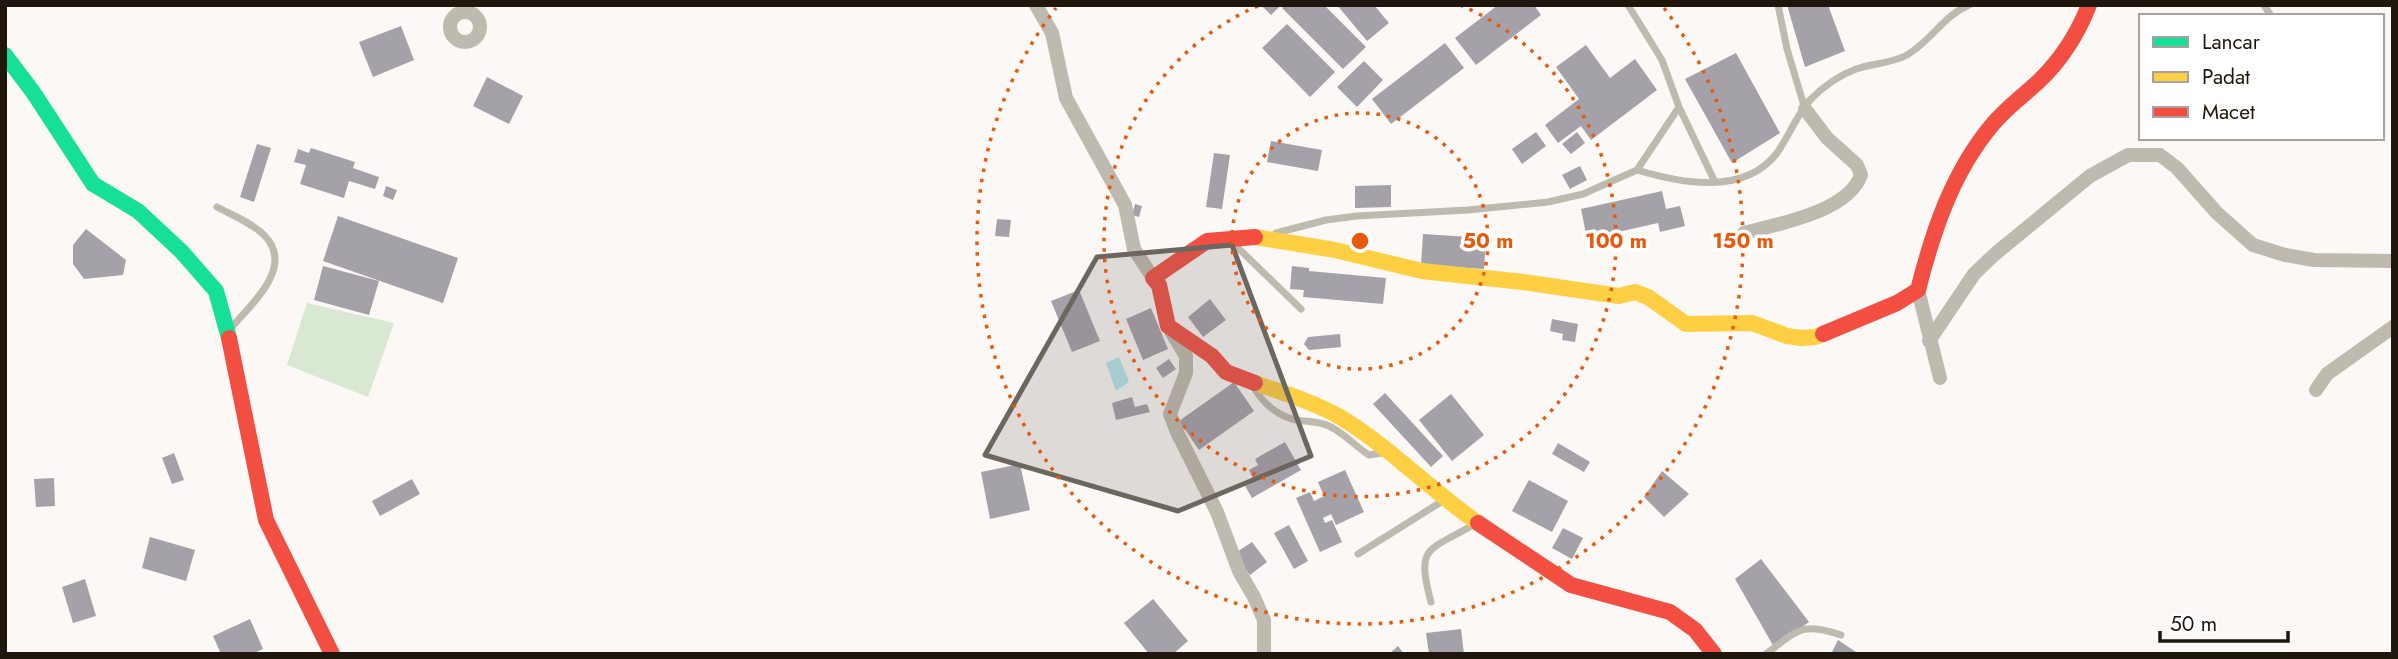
<svg xmlns="http://www.w3.org/2000/svg" width="2398" height="659" viewBox="0 0 2398 659" font-family="Jost,sans-serif">
<style>
.green{fill:#d9e8d2}
.water{fill:#b3e8ea}
.building{fill:#a5a1a9}
.lines{fill:none;stroke-linecap:round;stroke-linejoin:round}
.lane{stroke:#bfbaaf;stroke-width:7}
.street{stroke:#bfbaaf;stroke-width:14}
.fast{stroke:#16e098;stroke-width:16}
.slow{stroke:#ffcf43;stroke-width:16}
.jam{stroke:#f24e42;stroke-width:16}
.marked{fill:#6c665f;fill-opacity:0.2;stroke:#6c665f;stroke-width:5;stroke-linejoin:round}
.ring{fill:none;stroke:#e8590c;stroke-width:3.5;stroke-dasharray:3.5 7}
.centre{fill:#e8590c;stroke:#fff;stroke-width:3.5}
.ring-label{font-size:21px;text-anchor:middle;font-weight:bold;fill:#e8590c;stroke:#fff;stroke-width:7;stroke-linejoin:round;paint-order:stroke}
</style>
<rect width="100%" height="100%" fill="#fbf8f5"/>
<!-- green -->
<path class="green" d="M307,303L394,323L368,397L287,365Z"/>
<!-- water -->
<path class="water" d="M1119,357L1129,382L1116,391L1106,363Z"/>
<!-- building -->
<path class="building" d="M1261,5H1281L1271,15Z
M1285,5H1324L1366,47L1343,69L1282,8Z
M1337,5H1374L1389,23L1367,41Z
M1498,5H1534L1541,15L1476,65L1455,38Z
M1787,5H1828L1845,51L1805,67Z
M1287,24L1335,72L1310,97L1262,48Z
M401,26L414,60L373,77L359,42Z
M1445,43L1464,68L1391,124L1372,99Z
M1586,45L1610,78L1635,59L1657,90L1591,140L1581,126L1558,143L1545,125L1579,99L1556,67Z
M1736,53L1780,133L1732,163L1685,79Z
M1364,61L1383,80L1357,107L1337,87Z
M487,77L523,96L509,124L473,106Z
M1536,132L1546,146L1522,164L1512,149Z
M1577,132L1585,143L1571,154L1562,144Z
M1271,141L1322,150L1318,171L1267,162Z
M257,144L271,148L254,202L240,197Z
M311,148L355,162L353,168L379,177L375,189L349,181L344,198L300,184L306,165L294,162L298,149L309,153Z
M1214,153L1230,155L1222,209L1206,207Z
M1580,166L1587,180L1570,189L1562,175Z
M1391,185V207L1355,208V186Z
M386,186L397,190L393,200L383,196Z
M1662,191L1666,209L1680,206L1685,226L1660,232L1658,223L1587,239L1581,209Z
M1135,204L1142,206L1139,217L1132,215Z
M338,216L458,258L443,303L323,261Z
M997,219L1011,220L1009,237L995,236Z
M86,229L126,260L123,275L84,279L73,264V245Z
M1423,234L1486,238L1484,269L1421,265Z
M323,266L379,281L369,315L314,300Z
M1292,266L1309,268V271L1386,278L1383,304L1303,297L1304,290L1290,289Z
M1079,290L1100,341L1072,352L1051,301Z
M1210,299L1226,320L1203,337L1188,317Z
M1151,308L1168,349L1143,360L1126,319Z
M1552,319L1578,324L1575,342L1562,340L1563,334L1550,331Z
M1340,334L1341,347L1309,350L1304,344L1308,337Z
M1169,359L1176,369L1163,378L1156,368Z
M1234,382L1254,411L1199,450L1179,421Z
M1385,393L1443,456L1431,467L1373,404Z
M1451,394L1484,435L1452,461L1419,420Z
M1132,397L1135,407L1147,404L1150,412L1116,420L1112,403Z
M1285,442L1301,470L1252,498L1245,486L1254,481L1249,470L1258,465L1255,459Z
M1558,443L1590,462L1584,472L1552,454Z
M174,453L184,480L172,484L162,458Z
M1020,464L1030,510L990,519L981,472Z
M1345,470L1364,512L1336,525L1331,514L1323,518L1325,523L1332,520L1342,542L1320,552L1296,498L1310,492L1314,501L1324,496L1318,482Z
M1662,471L1689,494L1664,517L1644,497Z
M54,478L55,506L36,507L34,479Z
M412,479L420,494L380,516L372,501Z
M1529,480L1568,501L1552,532L1512,511Z
M1289,525L1308,561L1294,569L1274,533Z
M1563,528L1583,538L1572,559L1552,548Z
M150,537L195,550L186,581L142,568Z
M1252,542L1267,562L1250,575L1234,554Z
M1761,559L1809,622L1774,647L1735,579Z
M85,579L96,616L73,623L62,587Z
M1153,599L1188,641L1173,654H1149L1124,623Z
M250,619L263,649L252,654H221L213,636Z
M1461,629L1464,654H1429L1426,633Z
M1838,640L1859,654H1831Z
M1398,646L1404,654H1389Z"/>
<g class="lines">
<!-- lane -->
<path class="lane" d="M1778,5L1787,49L1805,109
M2264,5L2271,16
M1679,107L1715,182
M1637,170C1680,183 1744,196 1777,153C1789,136 1797,114 1811,99C1823,87 1840,75 1856,69C1873,63 1890,64 1907,55C1931,41 1943,16 1969,5
M217,207C232,215 252,223 264,235C296,267 250,305 231,328
M1276,233L1326,220L1357,216L1468,210L1548,202L1583,194L1637,170L1679,107L1662,60L1628,5
M1234,244L1301,309
M1254,387C1262,403 1278,416 1296,420C1307,422 1318,421 1329,426C1344,433 1355,446 1369,455L1382,453
M1358,554L1441,502
M1431,602C1416,545 1427,552 1473,525
M1766,654C1797,631 1801,621 1841,635"/>
<!-- street -->
<path class="street" d="M1036,5L1052,33L1066,98L1125,205L1134,249L1153,278
M450 27a15 15 0 1 1 30 0a15 15 0 1 1-30 0Z
M1744,233C1778,224 1848,212 1861,175L1857,165L1827,138L1805,109
M1918,290L1940,378
M1172,333L1186,356V373L1170,414L1177,432L1217,512L1239,571L1254,597L1264,620V654
M1929,341L1974,274L1995,254L2090,176L2128,155H2160L2177,168L2217,213L2253,245L2285,255L2314,260L2393,261
M2316,390L2327,374L2393,327"/>
<!-- fast -->
<path class="fast" d="M5,55L33,92L93,184L138,211L181,251L216,291L229,338"/>
<!-- slow -->
<path class="slow" d="M1255,237L1335,250L1422,271L1523,282L1619,296L1635,292L1648,297L1686,324L1752,323L1787,336L1801,338L1815,337L1823,334
M1255,383C1283,393 1314,402 1340,417C1390,447 1430,490 1478,523"/>
<!-- jam -->
<path class="jam" d="M1823,334L1897,303L1918,290C1933,231 1952,173 1992,125C2006,108 2023,96 2039,81C2061,60 2078,33 2089,5
M229,338L266,520L332,654
M1255,383L1226,372L1212,356L1168,326L1159,285L1153,278L1207,241L1255,237
M1478,523L1571,585L1670,612L1695,630L1714,654"/>
</g>
<!-- marked area -->
<path class="marked" d="M1232,245L1311,456L1178,511L985,455L1097,257Z"/>
<!-- distance rings -->
<g class="ring">
<circle cx="1360" cy="241" r="128"/>
<path d="M1460 5A256 256 0 1 1 1260 5"/>
<path d="M1664 8A383 383 0 1 1 1056 8"/>
</g>
<circle cx="1360" cy="241" r="10" class="centre"/>
<g class="ring-label">
<text x="1488" y="248">50 m</text>
<text x="1616" y="248">100 m</text>
<text x="1743" y="248">150 m</text>
</g>
<!-- border -->
<rect width="2398" height="659" fill="none" stroke="#1f170e" stroke-width="14"/>
<!-- legend -->
<rect x="2139" y="14" width="245" height="126" fill="#ffffff" stroke="#a5a29f" stroke-width="2"/>
<rect x="2153" y="37" width="35" height="10" fill="#16e098" stroke="#a5a29f" stroke-width="2"/>
<text x="2202" y="49" font-size="21" fill="#1f170e">Lancar</text>
<rect x="2153" y="72" width="35" height="10" fill="#ffcf43" stroke="#a5a29f" stroke-width="2"/>
<text x="2202" y="84" font-size="21" fill="#1f170e">Padat</text>
<rect x="2153" y="107" width="35" height="10" fill="#f24e42" stroke="#a5a29f" stroke-width="2"/>
<text x="2202" y="119" font-size="21" fill="#1f170e">Macet</text>
<!-- scale -->
<path d="M2160 631v10h128v-10" fill="none" stroke="#1f170e" stroke-width="3.5"/>
<text x="2170" y="631" font-size="21" fill="#1f170e" stroke="#ffffff" stroke-width="5" paint-order="stroke">50 m</text>
</svg>
